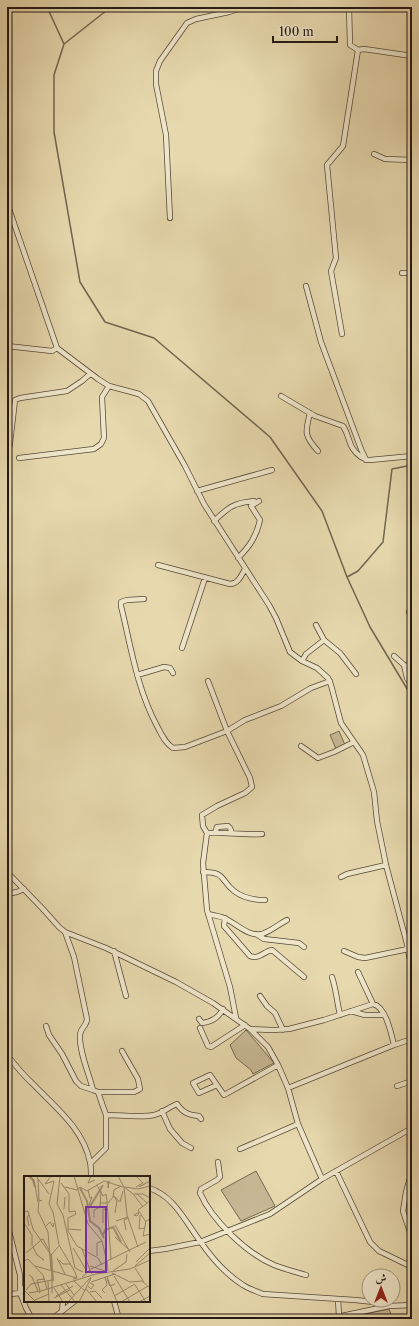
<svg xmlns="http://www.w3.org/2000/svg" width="419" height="1326" viewBox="0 0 419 1326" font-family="'Libre Caslon Text',Amiri,serif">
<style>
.green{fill:#c6b894;stroke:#756854}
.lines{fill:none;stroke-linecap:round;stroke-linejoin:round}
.stream{stroke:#716551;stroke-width:1.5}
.minor-casing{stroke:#55493a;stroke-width:6}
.minor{stroke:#efe6ca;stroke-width:4.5}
.inset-river{fill:none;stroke:#a5987a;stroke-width:2}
.inset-road{fill:none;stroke:#998c70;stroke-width:1}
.view{fill:#7b2cbf;fill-opacity:0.15;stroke:#7b2cbf;stroke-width:2}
.inset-edge{fill:none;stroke:#241914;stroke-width:2}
</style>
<rect width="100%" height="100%" fill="#e7d9ae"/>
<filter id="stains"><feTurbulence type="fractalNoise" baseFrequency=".005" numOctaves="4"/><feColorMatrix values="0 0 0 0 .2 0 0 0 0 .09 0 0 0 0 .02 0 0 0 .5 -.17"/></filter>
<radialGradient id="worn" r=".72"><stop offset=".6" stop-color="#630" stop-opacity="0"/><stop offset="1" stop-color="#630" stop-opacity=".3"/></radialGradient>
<!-- green -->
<path class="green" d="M339,731L345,745L336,749L330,735Z
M246,1030L274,1063L253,1074L251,1070L236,1058L230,1045Z
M256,1171L275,1206L241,1221L221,1190Z
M389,1309L393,1319H340Z"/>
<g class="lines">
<!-- stream -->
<path class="stream" d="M47,7L64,44
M111,7L64,44L54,75V132L80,282L105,322L154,338L270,437L322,511L347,577L370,627L412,697
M347,577L358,571L383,542L392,469L412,465"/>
<defs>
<path id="minor" d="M349,7L350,45L358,50
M374,154L385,159L412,160
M7,203L57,348L98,379L109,386L139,394L148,401L185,466L204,504L269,605L276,618L290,652L302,661L317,668L328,678L331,685L341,723L363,755L374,792L377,821L386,865L407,944L412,971
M170,218L166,135L156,84V71L160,61L187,23L196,19L229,12L244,7
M402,273H412
M306,286L321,342L361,449L366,460
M342,334L331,271L336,258L327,165L343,146L358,50L364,49L412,56
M7,346L52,351L57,348
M281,396L315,416L343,426C351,438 347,447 361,457C364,459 366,460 370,460L412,456
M310,413C305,432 304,436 318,451
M7,458L10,443L15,400L20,398L67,391L82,381L90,374
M19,458L94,449L101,444L104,438L102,397L109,386
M197,491L272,470
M214,521C229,507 233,503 254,501
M238,558C250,546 256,537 260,520L251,506L259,501
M158,565L230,584C238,584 241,576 245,569
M144,599L127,600L121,602V606C131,647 137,689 157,726C162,735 165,743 173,748L185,747L227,731L208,681
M409,612L412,614
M316,625L324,640
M182,648L205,578
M394,656L404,665L407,678L412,686
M302,661L306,654L324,640L340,653L356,674
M406,669L408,665H412
M137,675L164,667L170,668L173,673
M301,746L318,758L334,752L354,742
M207,833C225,832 243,835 262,834
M215,833L217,827L228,826L230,828L232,833
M7,872L42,908L59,927L65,932L106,948L176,982L213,1003L250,1029L268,1047L278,1065L288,1088L298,1124L322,1179
M203,872C226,872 220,880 234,891C243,898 254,900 265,900
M341,877L347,874L386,865
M7,894L17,892L24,889
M208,914C213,915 219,916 224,918C236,923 248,937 262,934C271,931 279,924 287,920
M225,918L224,926L250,956C259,960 264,951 272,950L304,977
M65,932L74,957L87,1019C87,1026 80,1028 80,1035C79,1052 89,1073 93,1090L98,1092L106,1115V1148L91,1163
M256,934L264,939L299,943L304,947
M114,951L126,996
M344,951L358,957L365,958L408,949
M358,972L373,1004
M332,977C336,989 337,1002 340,1015
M260,996L267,1006L275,1013L283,1030
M351,1011L365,1015H384
M236,1018L230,987L207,910L203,863L207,833L203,826L202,815L217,806L245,793L252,787L250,778L227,731L245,720L281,706L311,688L330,681
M199,1019L202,1023C211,1022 219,1017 223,1009
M46,1026L49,1035L62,1054L76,1081L81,1086L93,1090
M200,1028L208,1046L211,1047L245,1025
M250,1029L272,1030L289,1029L324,1020L373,1004C386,1007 391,1033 394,1045
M7,1055C15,1065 23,1075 32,1083C54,1106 83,1128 90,1162C91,1166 91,1172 91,1177
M217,1085L210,1075L193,1083L199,1093L217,1085L224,1095L278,1065
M397,1086L412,1081
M288,1088L394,1045L412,1039
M98,1092H134L140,1089L138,1079L122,1051
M162,1111L170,1129L182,1143L191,1148
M106,1115C119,1115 143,1118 154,1115C163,1113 169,1107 177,1104C183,1113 189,1115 199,1116L201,1119
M240,1149L298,1124
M218,1162L220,1177L217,1180L201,1189L200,1193C212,1220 246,1253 274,1265C284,1269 296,1272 306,1275
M336,1171L370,1242L379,1251L412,1267
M412,1171L406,1192L403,1211L412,1238
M149,1188C174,1196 185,1221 200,1241C211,1257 227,1275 243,1285C249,1289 256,1291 263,1294L355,1300L374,1302L389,1306
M7,1223L20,1275V1293L26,1308L32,1319
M149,1251L165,1249L200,1242L270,1214L322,1179L412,1128
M338,1299L339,1316
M7,1301L11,1294L20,1293L25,1287
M114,1301L119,1319
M62,1311L63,1301
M52,1319L75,1301
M327,1319L389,1306L412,1305"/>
</defs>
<!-- minor casing -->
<use href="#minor" class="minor-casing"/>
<!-- minor -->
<use href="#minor" class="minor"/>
</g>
<!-- overview -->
<g transform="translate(24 1176)">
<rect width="126" height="126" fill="#e7d9ae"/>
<path class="inset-river" d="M5,0L9,4L11,11M56,12L63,25L66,45L75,52L80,62M65,32L79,9M79,59L81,54L89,51L97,66M27,78L29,105"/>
<path class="inset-road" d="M6,0L10,4L14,26M12,0L25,18M27,0L21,8L30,5L25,28L29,36L35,69L51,96L53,102L49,103M36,0L33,28L39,39L51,92L59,96M50,0L64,48L78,65L83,86M67,0L64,7L71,4M94,0L100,11L109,18H119L126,22M112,0L119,7L112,11M14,3L15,24L18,25M84,5V12L85,5M37,7L45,18V36L51,35L52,38L44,42V55L53,70L74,82L78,89M73,9L79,20L82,18L83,25L87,84M41,11L53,14L56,11L63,15L80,5L99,11M100,11L103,39L114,71M101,11L114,13L126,10M115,11L126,5M64,14L66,22L68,21L65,29M113,18L123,27M110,19L119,31M90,20L96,26L99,15M89,21L90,14L97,10M15,24L14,35L24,56L27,94M76,27H84L90,20L93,25L91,37M40,33L41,21M0,36L4,35L9,53L27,79M115,36L110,39L113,40L115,37M5,39L3,41L5,50M116,39L115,53L121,52M70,42V34L76,31L77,15M126,43L122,45L119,60L126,58M92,45L104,41M122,46L114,34L126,25M0,47L8,59V70M79,47V33L84,34M91,49L106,76M22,50L26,46L29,51L30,47M44,53L57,54M102,54L100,44L104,42M91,61L104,73M16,64L19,63L25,74M9,71L13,79L20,84L18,83M49,72L64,97M58,73L66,94M2,77L16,65M27,79L35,70M73,80V67L78,65M33,82L41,98M35,84L39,88H47M0,85L4,83L19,99L23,113M112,86L125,73M11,90L53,102M66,90L81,95M111,90L126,77M111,92L120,106M67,93L82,86M84,95L83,85L122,66M89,95L102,86L103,78M88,97L106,106L118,105L126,112M5,99L8,101L14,115M90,100L106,126M58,101L66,94L68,98M81,101L83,109L78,114L81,117M83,101L93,126M83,103L86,110L91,108M24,105L25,126M50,105L61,115M67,106L91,98M42,108L50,119M37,109L51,126M111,109L122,126M64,110L67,113L70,109L66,107M30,112L39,126M62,113L73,126M0,114L12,126M2,114L7,108L28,104M16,115L13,104L21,103M17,115L72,98L106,93L126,84M66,116L71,115L78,122M5,117L17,115L15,117M28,117V95M32,120L49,110M90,120L111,108M30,122L46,114M11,124L25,118M44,126L67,101M55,126L67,102M97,126L124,110M115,126L126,120"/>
<path class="view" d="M62,31H82V96H62Z"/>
<rect width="126" height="126" class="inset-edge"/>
</g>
<!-- margin -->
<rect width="419" height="1326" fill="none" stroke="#e7d9ae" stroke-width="24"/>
<rect x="8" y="8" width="403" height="1310" fill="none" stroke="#241914" stroke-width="2"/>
<rect x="12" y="12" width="395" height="1302" fill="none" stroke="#241914"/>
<!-- north arrow -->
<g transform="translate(381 1288)"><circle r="19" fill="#efe6ca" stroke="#9e9481"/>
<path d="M0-3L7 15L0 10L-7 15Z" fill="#8f2418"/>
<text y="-6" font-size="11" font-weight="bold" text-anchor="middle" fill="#241914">ش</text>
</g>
<!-- scale -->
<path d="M273 36v6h64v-6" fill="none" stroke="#241914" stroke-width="2"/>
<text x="279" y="36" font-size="12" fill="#241914" stroke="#efe6ca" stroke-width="3" paint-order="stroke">100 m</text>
<rect width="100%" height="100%" filter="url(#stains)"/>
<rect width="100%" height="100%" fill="url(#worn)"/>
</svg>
